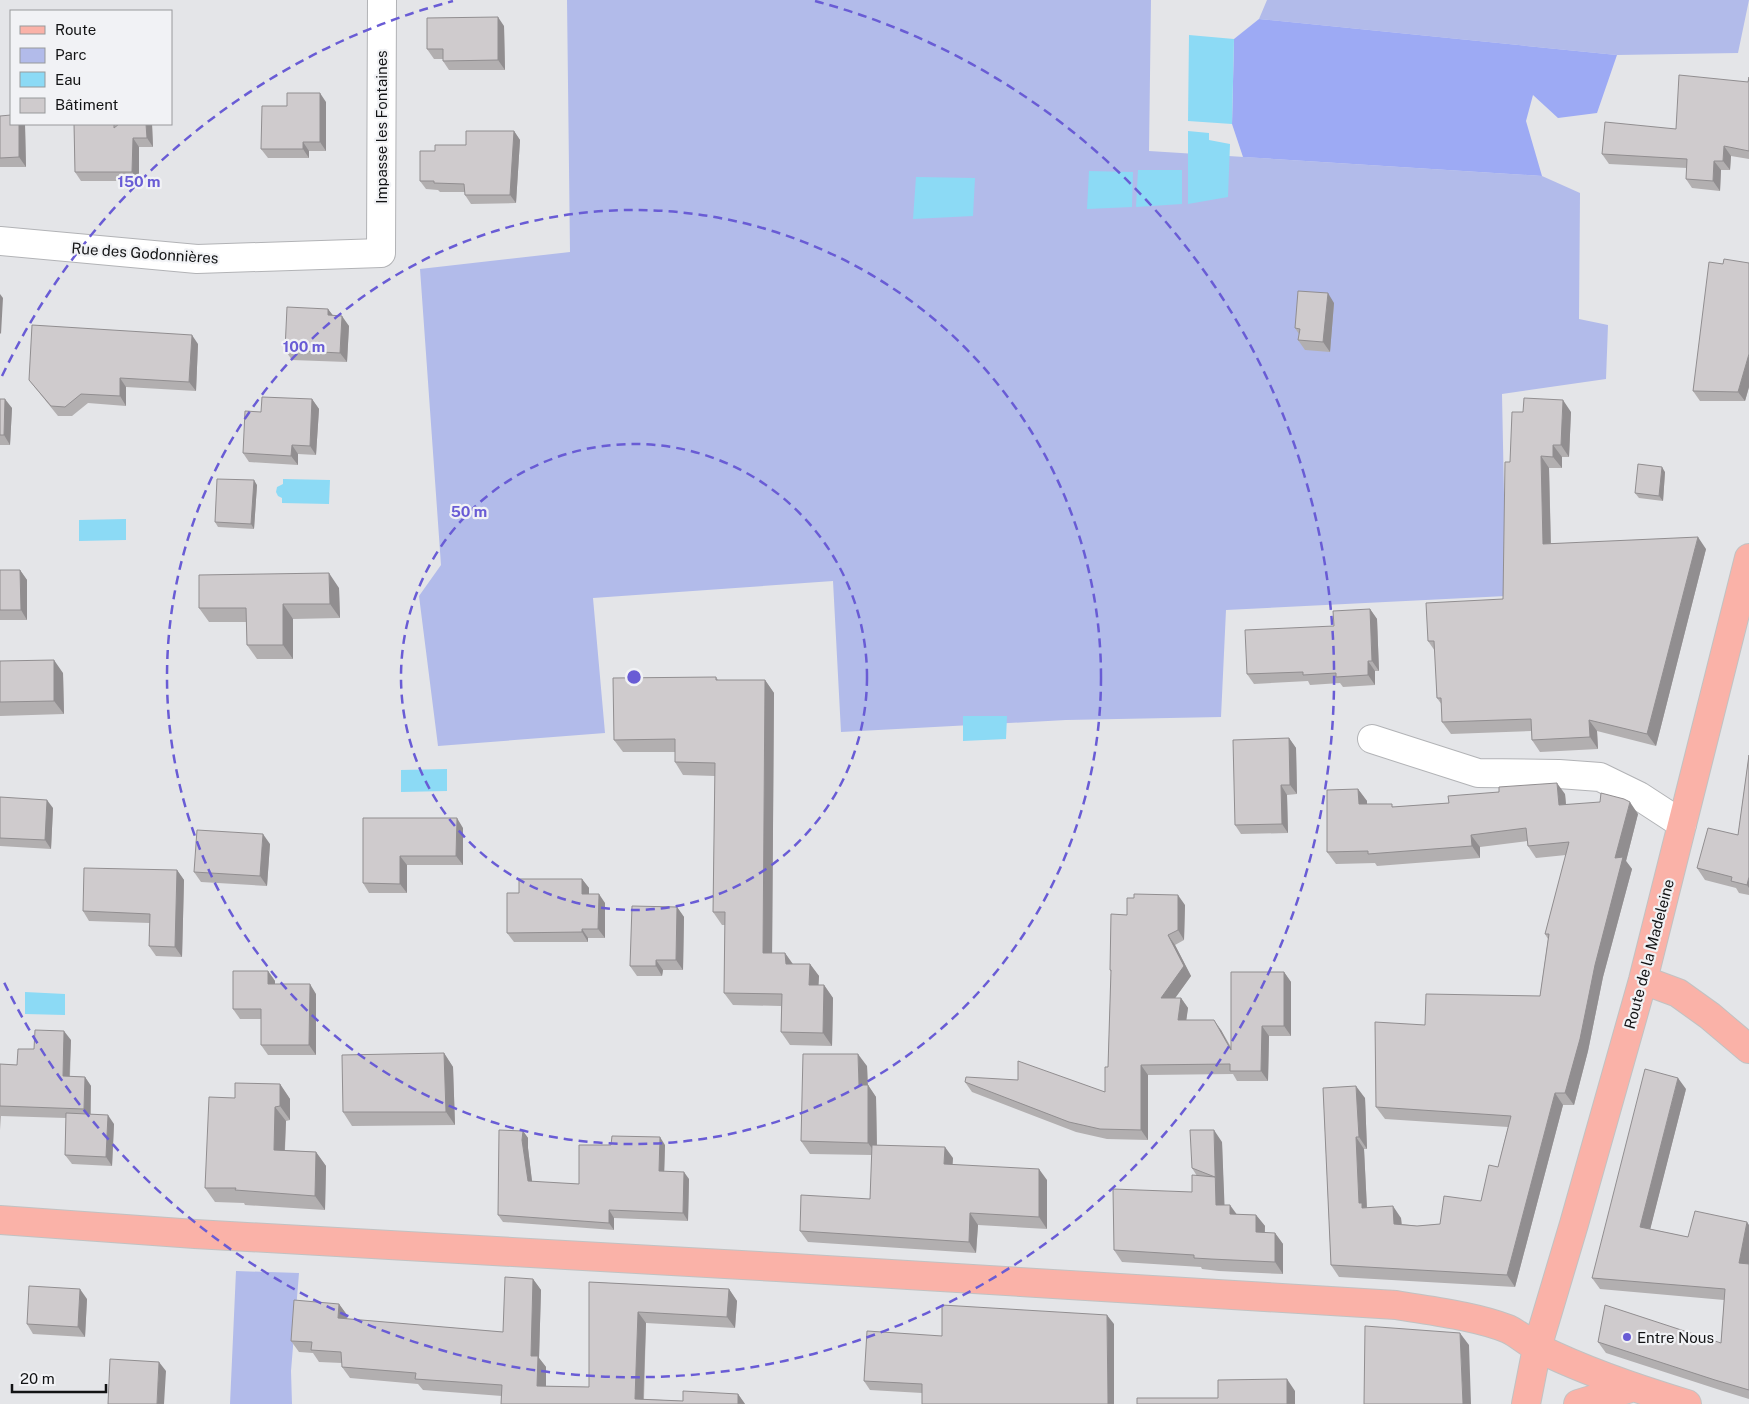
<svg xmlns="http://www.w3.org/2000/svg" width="1749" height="1404" viewBox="0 0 1749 1404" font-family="'Public Sans',sans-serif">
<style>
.green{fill:#b2bbea}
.forest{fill:#9daaf4}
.water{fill:#8cdaf5}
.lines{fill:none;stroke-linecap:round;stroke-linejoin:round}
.minor-casing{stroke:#b2b3b6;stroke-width:30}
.major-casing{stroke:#c1c2c2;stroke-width:30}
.minor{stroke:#fff;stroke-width:28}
.major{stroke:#fab2a8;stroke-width:28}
.wall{fill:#b2afb0}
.shaded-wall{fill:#918e90}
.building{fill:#cfcbcd;stroke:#918e90}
.ring{fill:none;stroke:#695cd5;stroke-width:2.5;stroke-dasharray:9 6}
.poi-dot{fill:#695cd5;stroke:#f1f2f5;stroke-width:2}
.labels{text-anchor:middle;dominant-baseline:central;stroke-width:4.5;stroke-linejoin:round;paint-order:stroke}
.street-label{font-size:15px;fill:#121314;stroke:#f1f2f5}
.poi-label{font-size:15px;fill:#121314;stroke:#f1f2f5;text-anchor:start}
.centre{fill:#695cd5;stroke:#f1f2f5;stroke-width:2.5}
.ring-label{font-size:15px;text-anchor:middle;font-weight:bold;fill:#695cd5;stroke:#f1f2f5;stroke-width:4.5;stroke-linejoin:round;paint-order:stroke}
</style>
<rect width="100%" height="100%" fill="#e4e5e8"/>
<!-- green -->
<path class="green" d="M567,0H1151L1149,151L1542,176L1580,193L1579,319L1608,325L1606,379L1502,394L1506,596L1226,610L1221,717L1066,720L841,732L833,581L593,598L605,733L438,746L419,596L441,565L420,269L570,252Z
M1267,0H1749L1738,53L1617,55L1259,19Z
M236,1271L299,1273L291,1371L292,1404H230Z"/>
<!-- forest -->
<path class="forest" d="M1259,19L1617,55L1597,113L1558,118L1533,95L1526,121L1542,176L1243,157L1232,124L1234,39Z"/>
<!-- water -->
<path class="water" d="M1189,35L1234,39L1232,124L1188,121Z
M1188,131L1209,133V140L1230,144L1228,197L1188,204Z
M1138,170H1182V204L1136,207Z
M1089,171L1133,172L1132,207L1087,209Z
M916,177L975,178L973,216L913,219Z
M283,479L330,480L329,504L282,503V498L278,496L276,492L277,487L283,484Z
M126,519V540L79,541V520Z
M963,716H1007L1006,739L963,741Z
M447,769V791L401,792V770Z
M25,992L65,994V1015L25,1014Z"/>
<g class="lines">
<defs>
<path id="minor" d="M0,241L197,259L381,253L382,0
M1372,739L1478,773L1559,774L1600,777L1639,796L1682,824"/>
<path id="major" d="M1643,980L1678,993L1710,1016L1749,1049
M0,1220L195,1234L777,1267L1396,1305C1431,1311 1475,1316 1508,1329C1519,1334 1529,1344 1540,1349C1587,1372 1637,1389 1687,1404
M1526,1404L1537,1348L1574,1224L1643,980L1749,558
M1578,1404L1634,1387"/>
</defs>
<!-- minor casing -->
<use href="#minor" class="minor-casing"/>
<!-- major casing -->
<use href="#major" class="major-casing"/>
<!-- minor -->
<use href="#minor" class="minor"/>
<!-- major -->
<use href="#major" class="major"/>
</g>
<!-- wall -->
<path class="wall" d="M504,26L505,70H449L443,61V59H434L427,49Z
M1749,77V159L1731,156L1730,170H1721L1720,191L1692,188L1686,179L1687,168L1609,164L1602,154L1676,129L1748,82Z
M326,102V151H309V158H268L261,149L287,106Z
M0,116L25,125L26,167H0Z
M29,124H152L153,147H139V181H81L75,172L74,124L29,125Z
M514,131L520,140L516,203L471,204L465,195V192H440L438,190L426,189L420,181L435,151L466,145Z
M1749,263V387L1745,401H1700L1693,391L1723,264Z
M1334,303L1330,352L1305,350L1298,340L1299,334L1295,328Z
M328,309L333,316L349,326L347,362L292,360L285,350Z
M198,344L196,391L126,387V406L88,403L72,416H58L29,380Z
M0,399L12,408L10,445H0Z
M312,399L319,409L316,455L298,454V465L249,462L243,453Z
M1571,412L1569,457H1562V468H1549L1551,543L1706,549L1656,746L1597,731L1598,749L1540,752L1532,740L1531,731L1451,734L1442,722V705L1437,698L1435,651L1428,641L1503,599L1510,462Z
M1665,472L1663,501L1639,498L1635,493Z
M257,485L254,529L218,527L215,522Z
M0,570H20L27,580V620H0Z
M339,588L340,618L293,619V659H257L247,645L246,622H209L199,608Z
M1370,609L1377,619L1379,671H1375V685L1343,687L1340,683L1310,685L1308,681L1254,684L1247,674L1334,626Z
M0,661L63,673L64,714L0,716Z
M716,677L718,680H765L774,693L772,953H785L793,964H810L819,976L818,985H824L833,998L832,1046L790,1045L781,1032V1006L733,1005L724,993L725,925H722L713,912L715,776L683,775L675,762V752H623L614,740Z
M1289,738L1296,748L1297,794L1287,795L1288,833L1241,834L1235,825Z
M1749,755V895L1739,893L1736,888L1705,880L1697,868L1738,835Z
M1358,789L1367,801V804L1395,807L1565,794L1566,804L1638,814L1626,861L1632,869L1603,977L1588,1051L1574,1105H1563L1515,1287L1339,1277L1331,1265L1323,1088L1365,1098L1367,1149H1364L1367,1208L1401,1218L1402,1224L1417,1226L1440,1224L1481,1201L1498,1167L1508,1127L1385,1119L1376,1107L1425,1025L1540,996L1548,939L1545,934L1566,855L1536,858L1528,846L1527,841L1480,847V858L1377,866L1375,863L1336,864L1327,852Z
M0,797L53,808L51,849L0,846Z
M363,818L463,828V865H407V893H369L363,883Z
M270,844L267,886L201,882L194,872Z
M177,870L184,880L182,957L156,956L149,946L150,923L89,921L83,911Z
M582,879L589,888V894L605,903V938H588V942H514L507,933L519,893Z
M1185,905L1184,940L1175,945L1191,976L1175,998H1181L1188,1008L1186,1020L1221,1030L1231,1047L1284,972L1291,982V1036H1269L1268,1081H1237L1233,1074L1148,1075V1140L1107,1139L1076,1132L972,1092L965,1082L1105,1092L1108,1067L1111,972L1110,970L1127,915Z
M677,907L684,917L683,970H663L662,976H637L630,966Z
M268,971L275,981V984L316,994V1055H268L261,1045V1019H240L233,1009Z
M71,1040L70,1076L85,1077L91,1086V1114L114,1124L112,1166L72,1164L65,1155L66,1118L1,1116L0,1130V1064L17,1065L34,1049Z
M444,1053L453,1067L455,1125L352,1126L343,1112Z
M867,1066L868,1085L876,1097L877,1145L953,1158L952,1164L1047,1180V1229L978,1225L976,1253L808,1242L800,1231L870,1199L872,1155L810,1154L801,1141Z
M280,1084L290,1099V1120L286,1121L285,1150L316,1152L326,1166L325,1210L245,1205L244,1203L215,1202L205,1188L235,1098Z
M1686,1089L1650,1229L1688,1237L1749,1225V1399L1723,1391L1606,1353L1598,1342L1721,1343L1724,1300L1600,1289L1592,1278Z
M523,1131L528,1138V1148L532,1182L579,1184L665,1145L664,1172L689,1179L688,1221L614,1218V1230L503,1222L498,1215Z
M1222,1142L1224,1205L1236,1214L1256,1215L1265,1226V1233H1275L1283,1244V1274L1219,1271L1202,1269L1201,1267L1122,1262L1114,1250L1192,1192L1197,1176L1192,1168Z
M533,1279L541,1290L539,1358L546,1367V1386L589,1387V1282L729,1289L737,1301L735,1328L646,1323L644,1399L683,1401L738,1394L745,1404H501L502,1396L423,1390L418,1384L350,1378L342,1367V1363L319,1362L313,1353L299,1352L291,1341L339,1304L347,1315V1319L503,1332Z
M87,1299L85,1337L33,1334L27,1324Z
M1114,1324L922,1393L870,1390L864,1381L942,1336Z"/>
<!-- shaded-wall -->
<path class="shaded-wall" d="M498,17L504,26L505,70L498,60Z
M320,93L326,102V151L320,142Z
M19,124H25V125L26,167L19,157Z
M146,124H152L153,147L147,138Z
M514,131L520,140L516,203L510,195Z
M133,138L139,147V181L132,172Z
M303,142L309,151V158L303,149Z
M1724,146L1731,156L1730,170L1723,161Z
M1714,161L1721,170L1720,191L1713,181Z
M1328,293L1334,303L1330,352L1323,342Z
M0,294L3,298L1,334L0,333Z
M328,309L335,318L328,315Z
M342,316L349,326L347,362L340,353Z
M192,335L198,344L196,391L189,382Z
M1749,354V387L1745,401L1738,392Z
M120,378L126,387V406L120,396Z
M5,399L12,408L10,445L4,435Z
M312,399L319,409L316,455L310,446Z
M1563,400L1571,412L1569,457L1561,445Z
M292,445L298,454V465L291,456Z
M1553,445L1562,457V468L1553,457Z
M1541,456L1549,468L1551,556L1543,544Z
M1662,467L1665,472L1663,501L1659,496Z
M254,480L257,485L254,529L251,524Z
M1698,537L1706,549L1656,746L1647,734Z
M20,570L27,580V620L21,610Z
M329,573L339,588L340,618L330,604Z
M283,604L293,619V659L283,645Z
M1370,609L1377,619L1379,671L1372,661Z
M54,660L63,673L64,714L54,701Z
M1368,661L1375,671V685L1368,675Z
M765,680L774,693L772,965L763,953Z
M1589,720L1597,731L1598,749L1590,737Z
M1289,738L1296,748L1297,794L1290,785Z
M1557,783L1565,794L1567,817L1559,805Z
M1281,785L1287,795L1288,833L1282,824Z
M1358,789L1367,801V816L1359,804Z
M47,800L53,808L51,849L45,840Z
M1630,802L1638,814L1626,861L1632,869L1603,977L1588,1051L1574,1105L1565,1093L1615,858Z
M457,818L463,828V865L456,856Z
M263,834L270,844L267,886L260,876Z
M1471,835L1480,847V858L1472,846Z
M400,856L407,865V893L400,884Z
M177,870L184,880L182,957L175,947Z
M1749,877V888L1747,885Z
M582,879L589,888V903L582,894Z
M599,894L605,903V938L598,929Z
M1178,895L1185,905L1184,940L1178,930Z
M677,907L684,917L683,970L676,960Z
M582,929L588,938V942L582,932Z
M1168,935L1175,945L1191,976L1168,1008L1161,998Z
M785,953L794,966L786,964Z
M656,960L663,970L662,976L656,966Z
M810,964L819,976L818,997L809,985Z
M268,971L275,981V994L268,984Z
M1284,972L1291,982V1036L1284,1026Z
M310,984L316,994V1055L309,1045Z
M824,985L833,998L832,1046L823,1033Z
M1181,998L1188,1008L1185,1030L1178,1020Z
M1214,1020L1221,1030L1237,1060L1231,1050Z
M1262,1026L1269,1036L1268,1081L1261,1071Z
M64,1031L71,1040L69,1085L63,1076Z
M444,1053L453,1067L455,1125L446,1112Z
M858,1054L867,1066L868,1094V1085L876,1097L877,1155L868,1143L859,1085Z
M1141,1065L1148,1075V1140L1141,1130Z
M85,1077L91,1086L90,1119L84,1109Z
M1678,1078L1686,1089L1648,1238L1640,1227Z
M280,1084L290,1099V1120L280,1106Z
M1356,1086L1365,1098L1367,1149L1359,1137Z
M1555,1093L1563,1105L1515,1287L1507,1275Z
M275,1107L286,1121L284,1164L274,1150Z
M108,1115L114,1124L112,1166L106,1157Z
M1214,1130L1222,1142L1225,1217L1216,1205Z
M523,1131L528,1138V1148L533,1189L528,1181L522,1140Z
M660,1137L665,1145L664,1179L659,1171Z
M1356,1137L1364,1149L1367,1211L1370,1220L1359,1203Z
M945,1147L953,1158L952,1175L944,1164Z
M316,1152L326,1166L325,1210L315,1196Z
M1039,1169L1047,1180V1229L1039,1217Z
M684,1172L689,1179L688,1221L683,1213Z
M1230,1205L1238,1216L1230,1214Z
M1393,1206L1401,1218L1402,1236L1394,1224Z
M609,1210L614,1218V1230L609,1223Z
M970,1213L978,1225L976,1253L969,1242Z
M1256,1215L1265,1226L1264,1244L1256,1232Z
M1747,1222L1749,1225V1263L1747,1274L1739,1263Z
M1275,1233L1283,1244V1274L1275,1262Z
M533,1279L541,1290L539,1358L546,1367V1397L537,1386L531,1356Z
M80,1289L87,1299L85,1337L78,1327Z
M729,1289L737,1301L735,1328L727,1317Z
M339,1304L347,1315L346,1329L338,1318Z
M638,1312L646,1323L643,1404L635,1399Z
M1107,1315L1114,1324V1404H1108Z
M1460,1333L1469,1345L1471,1404H1463Z
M159,1362L166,1371L164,1404H157Z
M1287,1379L1295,1391V1404H1287Z
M738,1394L745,1404H738Z"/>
<!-- building -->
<path class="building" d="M498,17V60L443,61V49H427V18Z
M1679,75L1748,82L1749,77V151L1724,146L1723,161H1714L1713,181L1686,179L1687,159L1602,154L1605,122L1676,129Z
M287,93H320V142H303V149H261L262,106H287Z
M11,115V124H19V157L0,158V116Z
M74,124H114V128L119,124H146L147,138H133L132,172H75Z
M466,131H514L510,195H465L464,184L434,183V181H420V151H435V145H466Z
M1724,259L1749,263V354L1738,392L1693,391L1709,262L1723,264Z
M1298,291L1328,293L1323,342L1298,340L1300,329L1295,328Z
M287,307L328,309V315L342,316L340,353L285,350Z
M32,325L192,335L189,382L120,378V396L81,394L65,407L51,406L29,380Z
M262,397L312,399L310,446L292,445L291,456L243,453L245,411L261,412Z
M1524,398L1563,400L1561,445H1553V457L1541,456L1543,544L1698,537L1647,734L1589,720L1590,737L1532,740L1531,719L1442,722L1441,698H1437L1434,641H1428L1426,603L1503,599L1505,462H1510L1512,412H1523Z
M0,399H5L4,435H0Z
M1638,464L1662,467L1659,496L1635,493Z
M217,479L254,480L251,524L215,522Z
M0,570H20L21,610H0Z
M329,573L330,604H283V645H247L246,608H199V575Z
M1370,609L1372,661H1368V675L1336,677V673L1303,675V672L1247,674L1245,630L1334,626L1333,611Z
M54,660V701L0,702V661Z
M716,677V680H765L763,953H785L786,964H810L809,985H824L823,1033L781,1032L782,994L724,993L725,912H713L715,763L675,762V739L614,740L613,678Z
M1289,738L1290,785H1281L1282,824L1235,825L1233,740Z
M1749,755V877L1747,885L1731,881L1732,877L1697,868L1708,828L1738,835Z
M1557,783L1559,805L1600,802L1601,793L1624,799L1630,802L1615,858L1623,857L1595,965L1580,1039L1565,1093H1555L1507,1275L1331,1265L1323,1088L1356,1086L1359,1137H1356L1359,1203H1362V1208L1393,1206L1394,1224L1417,1226L1440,1224L1444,1196L1481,1201L1489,1165L1498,1167L1511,1116L1376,1107L1375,1022L1425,1025L1426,994L1540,996L1549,934H1545L1569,842L1528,846L1526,828L1471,835L1472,846L1368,854V851L1327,852V790L1358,789L1359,804H1392V807L1449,803L1448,796L1499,792V787Z
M0,797L47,800L45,840L0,838Z
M363,818H457L456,856H400V884L363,883Z
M197,830L263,834L260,876L194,872Z
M84,868L177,870L175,947L149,946L150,914L83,911Z
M519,879H582V894H599L598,929H582V932L507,933V893H519Z
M1134,894L1178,895V930L1168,935L1184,966L1161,998H1181L1178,1020H1214L1231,1050V972H1284V1026H1262L1261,1071H1230V1064L1141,1065V1130L1100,1129L1069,1122L965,1082L966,1077L1018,1080V1061L1105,1092V1067H1108L1111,970H1110L1111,914L1127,915V898H1134Z
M632,906L677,907L676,960H656V966H630Z
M233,971H268V984H310L309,1045H261V1009H233Z
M35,1030L64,1031L63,1076L85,1077L84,1109L0,1106V1064L17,1065L18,1049H34Z
M444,1053L446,1112H343L342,1055Z
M803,1054H858L859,1085H868V1143L801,1141Z
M1645,1069L1678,1078L1640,1227L1688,1237L1695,1211L1747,1222L1739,1263L1749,1264V1390L1715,1380L1598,1342L1605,1305L1721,1343L1725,1289L1592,1278Z
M235,1083L280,1084V1106L275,1107L274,1150L316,1152L315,1196L235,1190L236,1188H205L209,1097L235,1098Z
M66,1113L108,1115L106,1157L65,1155Z
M499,1130L523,1131L522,1140L528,1181L579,1184V1145H611L612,1136L660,1137L659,1171L684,1172L683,1213L609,1210V1223L498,1215Z
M1190,1130H1214L1216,1205H1230V1214L1256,1215V1232L1275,1233V1262L1211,1259L1194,1258V1255L1114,1250L1113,1189L1192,1192V1175L1215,1177L1192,1168Z
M872,1145L945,1147L944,1164L1039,1169V1217L970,1213L969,1242L800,1231L801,1195L870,1199Z
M505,1277L533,1279L531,1356H538L537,1386L589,1387V1282L729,1289L727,1317L638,1312L635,1399L683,1401V1391L738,1394V1404H501L502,1385L415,1379L416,1373L342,1367L341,1352L311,1350L312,1342L291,1341L294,1300L339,1304L338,1318L503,1332Z
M29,1286L80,1289L78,1327L27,1324Z
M942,1305L1107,1315L1108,1404H922V1384L864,1381L867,1331L942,1336Z
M1365,1326L1460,1333L1463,1404H1364Z
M110,1359L159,1362L157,1404H108Z
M1287,1379V1404H1137V1398H1218V1380Z"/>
<!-- distance rings -->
<g class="ring">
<circle cx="634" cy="677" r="233"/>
<circle cx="634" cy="677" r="467"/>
<path d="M2 376A700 700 0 0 1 453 1M815 1A700 700 0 1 1 2 978"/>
</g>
<!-- markers -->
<circle class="poi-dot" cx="1627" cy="1337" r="5"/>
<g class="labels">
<!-- street labels -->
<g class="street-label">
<text transform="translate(381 127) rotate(-90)">Impasse les Fontaines</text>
<text transform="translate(145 253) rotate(4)">Rue des Godonnières</text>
<text transform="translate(1649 954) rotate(-75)">Route de la Madeleine</text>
</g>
<!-- poi labels -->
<g class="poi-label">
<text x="1637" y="1337">Entre Nous</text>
</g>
</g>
<circle cx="634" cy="677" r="8" class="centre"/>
<g class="ring-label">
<text x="139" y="187">150 m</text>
<text x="304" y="352">100 m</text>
<text x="469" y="517">50 m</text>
</g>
<!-- legend -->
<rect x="10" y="10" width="162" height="115" fill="#f1f2f5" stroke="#98999b"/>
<rect x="20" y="26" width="25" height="8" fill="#fab2a8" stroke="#98999b"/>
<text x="55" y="35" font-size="15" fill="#121314">Route</text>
<rect x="20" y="48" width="25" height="15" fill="#b2bbea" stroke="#98999b"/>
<text x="55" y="60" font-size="15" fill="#121314">Parc</text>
<rect x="20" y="72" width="25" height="15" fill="#8cdaf5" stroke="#98999b"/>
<text x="55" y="85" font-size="15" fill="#121314">Eau</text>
<rect x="20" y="98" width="25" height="15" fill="#cfcbcd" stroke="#98999b"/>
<text x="55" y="110" font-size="15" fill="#121314">Bâtiment</text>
<!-- scale -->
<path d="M12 1384v8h94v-8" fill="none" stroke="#121314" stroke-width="2.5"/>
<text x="20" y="1384" font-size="15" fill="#121314" stroke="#f1f2f5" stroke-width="4" paint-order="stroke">20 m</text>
</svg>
